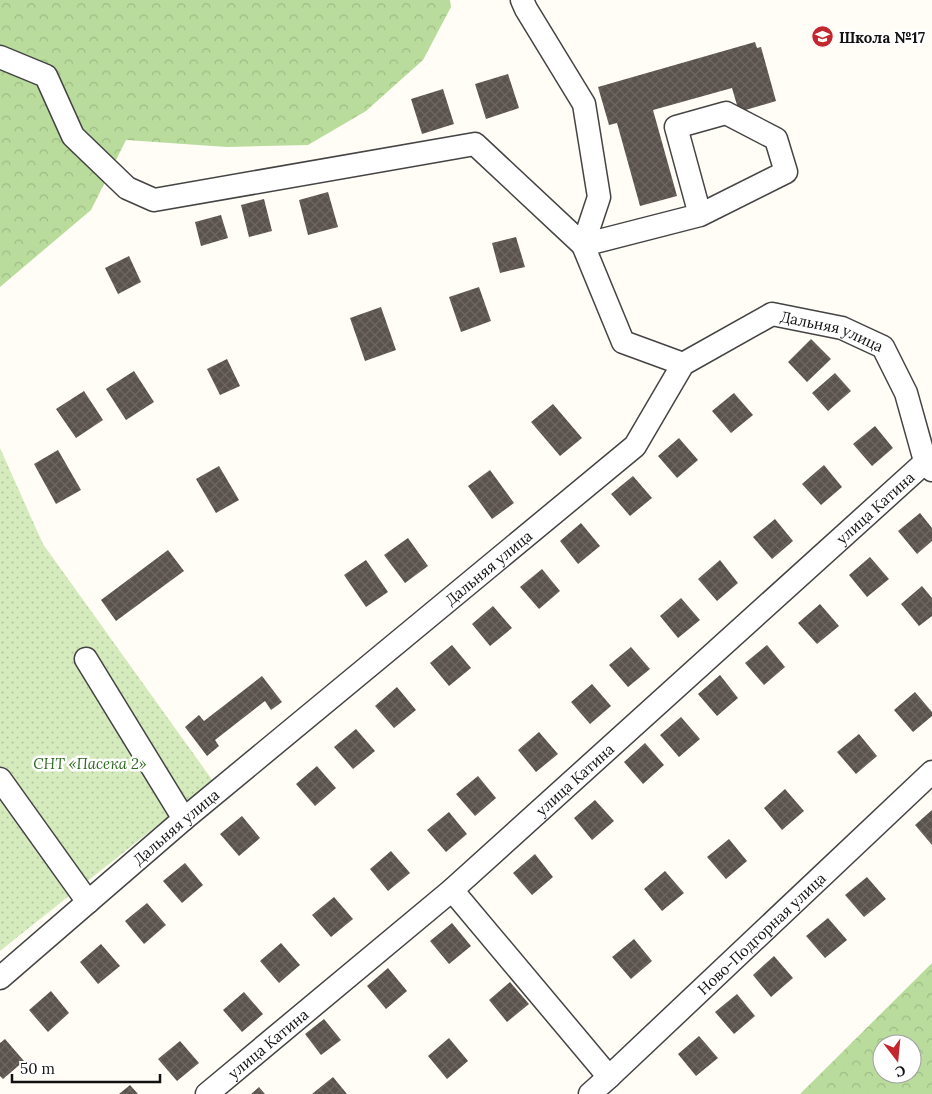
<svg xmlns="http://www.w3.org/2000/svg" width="932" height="1094" viewBox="0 0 932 1094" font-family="Lora,serif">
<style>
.forest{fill:url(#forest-crowns);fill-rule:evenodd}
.garden{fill:url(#garden-dots)}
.building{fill:url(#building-cross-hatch)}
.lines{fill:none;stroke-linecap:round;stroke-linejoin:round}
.minor-casing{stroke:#444;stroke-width:25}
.minor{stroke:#fff;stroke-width:22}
.labels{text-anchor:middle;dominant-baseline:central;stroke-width:5;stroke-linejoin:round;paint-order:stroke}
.poi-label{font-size:15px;font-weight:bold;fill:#111;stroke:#fff;text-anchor:start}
.street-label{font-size:15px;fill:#111;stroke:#fff}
.park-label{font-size:15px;font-style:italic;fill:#2f6b1f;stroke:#fff}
</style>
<defs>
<pattern id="forest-crowns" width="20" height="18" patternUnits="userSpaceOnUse" patternTransform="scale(1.25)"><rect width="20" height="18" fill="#b9dc9c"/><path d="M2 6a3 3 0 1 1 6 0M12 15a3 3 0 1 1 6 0" fill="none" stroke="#9ebc85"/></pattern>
<pattern id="garden-dots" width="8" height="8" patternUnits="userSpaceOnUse" patternTransform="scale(1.25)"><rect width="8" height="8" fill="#d5ebbd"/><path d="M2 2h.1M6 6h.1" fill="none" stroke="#b6c8a1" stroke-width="1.8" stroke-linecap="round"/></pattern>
<pattern id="building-cross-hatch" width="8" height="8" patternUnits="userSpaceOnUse" patternTransform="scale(1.25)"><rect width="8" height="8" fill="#5a524d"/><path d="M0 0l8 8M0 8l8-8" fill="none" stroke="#6d6662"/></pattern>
</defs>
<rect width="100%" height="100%" fill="#fffdf5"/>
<!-- forest -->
<path class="forest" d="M0,0H450L451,7L423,60L366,111L308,145L227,147L126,140L91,210L0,287Z
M932,963V1094H800ZM882,1044H912V1074H882Z"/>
<!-- garden -->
<path class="garden" d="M0,448L43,544L213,781L0,951Z"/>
<!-- building -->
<path class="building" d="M755,42L757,48L761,47L776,101L739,112L732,88L653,110L677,196L640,206L617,123L609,125L598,87Z
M508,74L519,108L486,119L475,84Z
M443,89L454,124L422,134L411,99Z
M328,192L338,227L308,235L299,200Z
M264,199L272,231L249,237L241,205Z
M221,215L228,238L201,246L195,222Z
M516,237L525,267L500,273L492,243Z
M129,256L141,282L118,294L105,268Z
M479,287L491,321L461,332L449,297Z
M381,307L396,350L365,361L350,318Z
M811,339L831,359L807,382L788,362Z
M227,359L240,386L220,395L207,369Z
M134,371L154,402L126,420L106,389Z
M835,373L851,391L828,411L812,393Z
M84,391L103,420L76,438L56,409Z
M734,393L753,415L731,433L712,411Z
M553,404L582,438L560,456L531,422Z
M875,426L893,448L872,466L853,444Z
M679,438L698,460L677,478L658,456Z
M58,450L81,490L56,504L34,464Z
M824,465L842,487L821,505L802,484Z
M219,466L239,500L216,513L196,479Z
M490,470L514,503L492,519L468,486Z
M633,476L652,498L630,516L611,494Z
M920,513L932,528V541L917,554L898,531Z
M775,519L793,541L772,559L753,537Z
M581,523L600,546L578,564L560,541Z
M408,538L428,566L405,583L384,555Z
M168,550L184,571L116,621L101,600Z
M870,557L889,579L867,597L849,575Z
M366,560L388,592L366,607L344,575Z
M720,560L738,583L717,601L698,579Z
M542,569L560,591L539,609L520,587Z
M922,586L932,598V616L919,626L901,604Z
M681,598L700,620L678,638L660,616Z
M820,604L839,626L817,644L798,623Z
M493,606L512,628L490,646L472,624Z
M452,645L471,668L449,686L430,663Z
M767,645L785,667L764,685L745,663Z
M631,647L650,669L628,687L609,665Z
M720,675L738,698L717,716L698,694Z
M262,676L282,702L271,710L265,701L215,740L219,746L207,756L185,727L199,715L204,721Z
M592,684L611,706L590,724L571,702Z
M397,687L416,710L394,728L375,706Z
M915,692L932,712V716L913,732L894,710Z
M681,717L700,739L679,757L660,735Z
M356,729L375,751L353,769L334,747Z
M539,732L558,754L536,772L518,750Z
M859,734L877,756L856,774L837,752Z
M645,743L664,765L643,784L624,762Z
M317,766L336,788L315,806L296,784Z
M478,776L496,798L475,816L456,794Z
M785,789L804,811L782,830L764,808Z
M595,800L614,821L592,840L574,818Z
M932,810V845L915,825Z
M449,812L467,834L446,852L427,830Z
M242,816L260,838L239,856L220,834Z
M729,839L747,861L726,879L707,857Z
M391,851L410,873L388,891L370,869Z
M535,854L553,877L532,895L513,873Z
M185,863L203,885L182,903L163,881Z
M665,871L684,893L662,911L644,889Z
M867,877L886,899L864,917L845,895Z
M334,897L353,919L331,937L312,915Z
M147,903L166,925L144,944L125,921Z
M828,918L847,940L825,958L806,936Z
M452,923L471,946L449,964L430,941Z
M634,939L652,961L631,979L612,957Z
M281,943L300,965L279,983L260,961Z
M101,944L120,966L98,984L80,962Z
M774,956L793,978L771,997L753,975Z
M388,968L407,991L386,1009L367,986Z
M510,982L529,1004L507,1022L489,1000Z
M51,991L69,1013L48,1032L29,1010Z
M244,992L263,1014L242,1032L223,1010Z
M737,994L755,1016L734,1034L715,1012Z
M324,1019L341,1040L321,1055L305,1034Z
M699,1036L718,1058L696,1076L678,1054Z
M449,1038L468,1061L447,1079L428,1056Z
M5,1039L24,1061L3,1079L0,1076V1043Z
M180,1041L199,1063L177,1081L158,1059Z
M333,1077L347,1094H312Z
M130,1085L138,1094H119Z
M259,1087L265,1094H251Z"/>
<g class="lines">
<defs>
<g id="minor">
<path d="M0,57L46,76L73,136L127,188L154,200L475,144L583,245L599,197L584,104L526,9L522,0"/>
<path d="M683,364L623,342L583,245L700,215L676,127L726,113L776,139L786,172L700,215"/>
<path d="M86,659L184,819"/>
<path d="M0,779L88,902"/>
<path d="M452,890L609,1077"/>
<path id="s1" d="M0,978L184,819L635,446L683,364L772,314L842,328L883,347L906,393L925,461L932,470"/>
<path id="s2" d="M207,1094L452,890L932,456"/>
<path id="s3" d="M590,1094L609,1077L932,772"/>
</g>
</defs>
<!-- minor casing -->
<use href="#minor" class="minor-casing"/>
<!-- minor -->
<use href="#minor" class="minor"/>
</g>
<!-- icons -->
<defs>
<symbol id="school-disc" viewBox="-11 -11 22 22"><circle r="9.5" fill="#c4262e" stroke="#fff"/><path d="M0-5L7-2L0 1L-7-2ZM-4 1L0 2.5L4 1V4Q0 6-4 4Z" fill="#fff"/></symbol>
</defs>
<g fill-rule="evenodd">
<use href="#school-disc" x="810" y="24" width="25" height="25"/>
</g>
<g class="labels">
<!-- poi labels -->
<g class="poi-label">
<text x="839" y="37">Школа №17</text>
</g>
<!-- street labels -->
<g class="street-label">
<text stroke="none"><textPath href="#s1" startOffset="1088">Дальняя улица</textPath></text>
<text stroke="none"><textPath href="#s2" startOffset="889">улица Катина</textPath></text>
<text stroke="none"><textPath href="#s1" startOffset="638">Дальняя улица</textPath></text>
<text stroke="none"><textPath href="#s2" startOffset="484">улица Катина</textPath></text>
<text stroke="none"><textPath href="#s1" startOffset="232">Дальняя улица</textPath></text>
<text stroke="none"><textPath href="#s3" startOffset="235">Ново-Подгорная улица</textPath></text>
<text stroke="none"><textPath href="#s2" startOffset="79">улица Катина</textPath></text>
</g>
<!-- park labels -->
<g class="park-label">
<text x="90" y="763">СНТ «Пасека 2»</text>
</g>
</g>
<!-- north arrow -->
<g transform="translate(897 1059) rotate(164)"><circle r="24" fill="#ffffff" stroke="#a0a0a0"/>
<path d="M0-4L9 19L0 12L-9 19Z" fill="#c4262e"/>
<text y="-8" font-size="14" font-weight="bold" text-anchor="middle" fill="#111111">С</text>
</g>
<!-- scale -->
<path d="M12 1074v8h148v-8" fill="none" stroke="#111111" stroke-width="2.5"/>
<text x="20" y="1074" font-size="15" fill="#111111" stroke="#ffffff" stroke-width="4" paint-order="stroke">50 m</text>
</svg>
